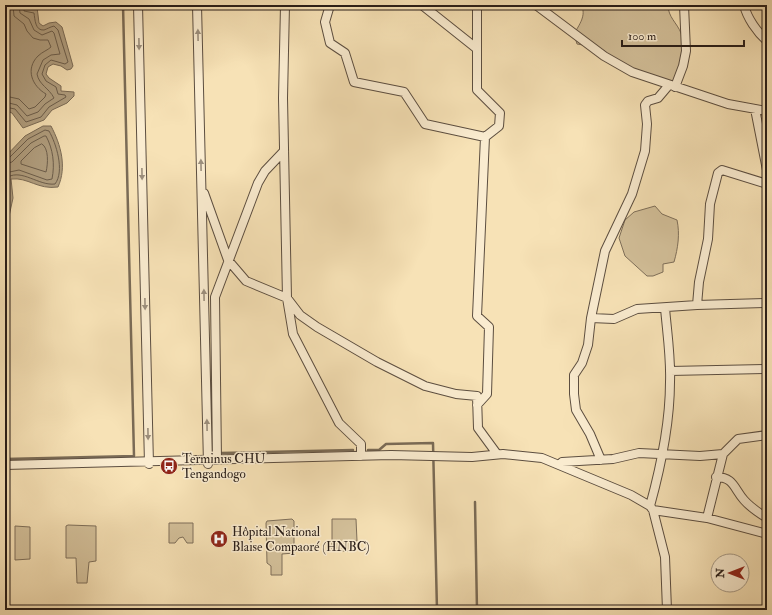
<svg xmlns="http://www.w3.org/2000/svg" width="772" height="615" viewBox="0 0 772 615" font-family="'IM FELL Double Pica',serif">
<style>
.green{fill:#d4c19b;stroke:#7e6f5a}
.water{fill:#b19f80;stroke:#7a6b56}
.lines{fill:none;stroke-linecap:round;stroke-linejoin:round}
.shore{stroke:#6c5e4c;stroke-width:1}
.stream{stroke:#7a6b56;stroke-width:2.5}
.street-casing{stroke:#5c4e40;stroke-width:10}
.street{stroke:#faecd0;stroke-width:8}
.oneway{fill:#9c8f7d}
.labels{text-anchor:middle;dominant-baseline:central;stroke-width:3;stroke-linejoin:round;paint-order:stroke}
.poi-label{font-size:13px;fill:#281d18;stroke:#faecd0;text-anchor:start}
</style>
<rect width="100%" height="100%" fill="#f7e2b6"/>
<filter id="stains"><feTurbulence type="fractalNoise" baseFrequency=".005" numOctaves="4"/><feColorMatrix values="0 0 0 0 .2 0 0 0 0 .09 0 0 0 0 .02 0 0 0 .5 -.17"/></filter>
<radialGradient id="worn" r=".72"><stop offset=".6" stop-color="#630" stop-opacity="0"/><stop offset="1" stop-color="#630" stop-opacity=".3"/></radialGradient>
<!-- green -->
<path class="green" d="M581,5H668C668,17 677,23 681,33C687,45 679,70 674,82H662L613,64L605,51L595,47L577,44L574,34C579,25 587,15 581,5Z
M655,206L662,214L677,220C680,234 678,248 674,262L663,264V272L653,276H647L625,256L619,238L625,220L634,212Z
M292,519L294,521V553L282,554V575H271V566L267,563L266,523L267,521Z
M332,519H356L357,541H352L353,551H332Z
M169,523H193V543H187L183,537L179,538L175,543H169Z
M68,525L96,526V561L89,562L87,583H77L76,558H66V526Z
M15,526L30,527V559L15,560Z"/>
<!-- water -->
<path class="water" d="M5,5H29L27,9L37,7L39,23L43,26L49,23L56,22L62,27L73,66L71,69L67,70L61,66L53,64L48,67L46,74L49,78L61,86V91L74,92V96L67,103L52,110L44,120L23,128L12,113L5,110Z
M43,126H51C61,145 67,167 58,187C38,190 28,177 11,179L13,198L8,221L5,223V157L25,136Z"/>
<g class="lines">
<!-- shore -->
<path class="shore" d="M5,96L19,99L29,109L35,107L45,97L46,94C32,86 25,69 38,56C42,52 48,50 51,47L48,40H40L33,38L27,31L24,24L14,16L13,5
M5,102L17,105L27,116L38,112L45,104L54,98C49,88 39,85 37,74L43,60L51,55L60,54L54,33L52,31L42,35L34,30L29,19L20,13L19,5
M5,107L15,109L26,122L41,117L49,107L66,97L65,95L58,94L56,87L46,81L42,74L45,65L51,60L65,64L68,62L58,30L54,26C50,27 47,29 44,30C35,31 35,19 34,13L24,11V5
M42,144C49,148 48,164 46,172L21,164V161L34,148Z
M5,159L9,158L28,139L45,130L49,131C56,143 65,171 55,184C39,186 22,169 8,177L7,182L9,198L5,218
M5,164L12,162L31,143L44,136H46C53,149 55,164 52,179L47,180L19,170L5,173"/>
<!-- stream -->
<path class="stream" d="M368,450H379L386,444L433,443L437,610
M221,453L353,450
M5,459L134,456L123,5
M475,502L477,610"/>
<defs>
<path id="street" d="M138,5L149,464
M197,5L208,464
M285,5L283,98L287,298L293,334L339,423L361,444V456
M330,5L325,22L330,43L345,53L354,82L404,92L425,124L485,137L477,316L489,327L487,394L477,405
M422,5L476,48
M477,5V90L500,113L499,126L485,137
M536,5L604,56L632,72L728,104L767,111
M744,5C747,18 757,32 767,41
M675,87L683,66L686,51L684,5
M755,109L767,170
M204,193L228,260L246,281L287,298L300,315L317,327L377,362L425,386L456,394L477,396L478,428L497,454
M697,305L699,282L708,239L710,204L718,173L722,170L767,184
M591,318L614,319L637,309L697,305L767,303
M670,371L767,369
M217,460L215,297L258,183L265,171L284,151
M601,460L590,434L576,410L574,394V375L582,363L588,345L591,318L605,251L632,194L645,151L647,124L645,105L648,101L658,98L669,85
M560,464L562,462L613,459L639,453L700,456L723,454
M5,465L391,455L472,457L503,454L542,458L631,495L650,506L653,510L665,557L667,610
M716,477C734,477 734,489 744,500C751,508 759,513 767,518
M650,506C661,466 670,423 670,382C671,357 667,332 665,308
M653,510L707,518L767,534
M707,518L723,454L738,439L767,435"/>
</defs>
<!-- street casing -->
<use href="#street" class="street-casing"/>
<!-- street -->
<use href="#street" class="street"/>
</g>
<!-- one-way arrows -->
<defs><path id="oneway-solid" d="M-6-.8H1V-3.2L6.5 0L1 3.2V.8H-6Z"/></defs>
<g class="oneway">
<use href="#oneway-solid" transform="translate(198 35) rotate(-91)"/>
<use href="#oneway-solid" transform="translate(139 44) rotate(89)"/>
<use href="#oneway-solid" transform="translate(201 165) rotate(-91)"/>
<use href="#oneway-solid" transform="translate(142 174) rotate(89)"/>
<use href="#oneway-solid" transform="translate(204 295) rotate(-91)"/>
<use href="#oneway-solid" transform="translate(145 304) rotate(89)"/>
<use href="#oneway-solid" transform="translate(207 425) rotate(-91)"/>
<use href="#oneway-solid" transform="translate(148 434) rotate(89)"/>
</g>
<!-- icons -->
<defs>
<symbol id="bus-disc" viewBox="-11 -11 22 22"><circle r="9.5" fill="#8f2418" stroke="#faecd0"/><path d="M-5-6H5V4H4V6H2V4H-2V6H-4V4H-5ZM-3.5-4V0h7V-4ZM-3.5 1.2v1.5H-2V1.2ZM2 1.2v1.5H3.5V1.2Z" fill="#fff"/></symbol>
<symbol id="hospital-disc" viewBox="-11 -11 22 22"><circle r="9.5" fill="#8f2418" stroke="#faecd0"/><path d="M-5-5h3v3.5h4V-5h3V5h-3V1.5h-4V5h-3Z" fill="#fff"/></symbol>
</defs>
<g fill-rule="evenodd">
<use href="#bus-disc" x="159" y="456" width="20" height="20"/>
<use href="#hospital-disc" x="209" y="529" width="20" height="20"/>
</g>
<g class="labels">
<!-- poi labels -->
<g class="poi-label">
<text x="182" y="459">Terminus CHU<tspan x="182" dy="15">Tengandogo</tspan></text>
<text x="232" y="532">Hôpital National<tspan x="232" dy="15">Blaise Compaoré (HNBC)</tspan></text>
</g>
</g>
<!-- margin -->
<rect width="772" height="615" fill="none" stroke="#f7e2b6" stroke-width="20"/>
<rect x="6" y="6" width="760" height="603" fill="none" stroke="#281d18" stroke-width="2"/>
<rect x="10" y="10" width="752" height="595" fill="none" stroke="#281d18"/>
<!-- north arrow -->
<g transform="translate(730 573) rotate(270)"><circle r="19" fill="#faecd0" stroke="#a69986"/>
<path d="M0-3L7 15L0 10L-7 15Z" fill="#8f2418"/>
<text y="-6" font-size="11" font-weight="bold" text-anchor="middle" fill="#281d18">N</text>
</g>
<!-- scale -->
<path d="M622 40v6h122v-6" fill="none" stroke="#281d18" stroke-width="2"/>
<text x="628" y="40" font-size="12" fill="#281d18" stroke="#faecd0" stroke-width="3" paint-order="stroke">100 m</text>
<rect width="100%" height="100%" filter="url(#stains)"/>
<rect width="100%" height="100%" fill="url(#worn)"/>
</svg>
